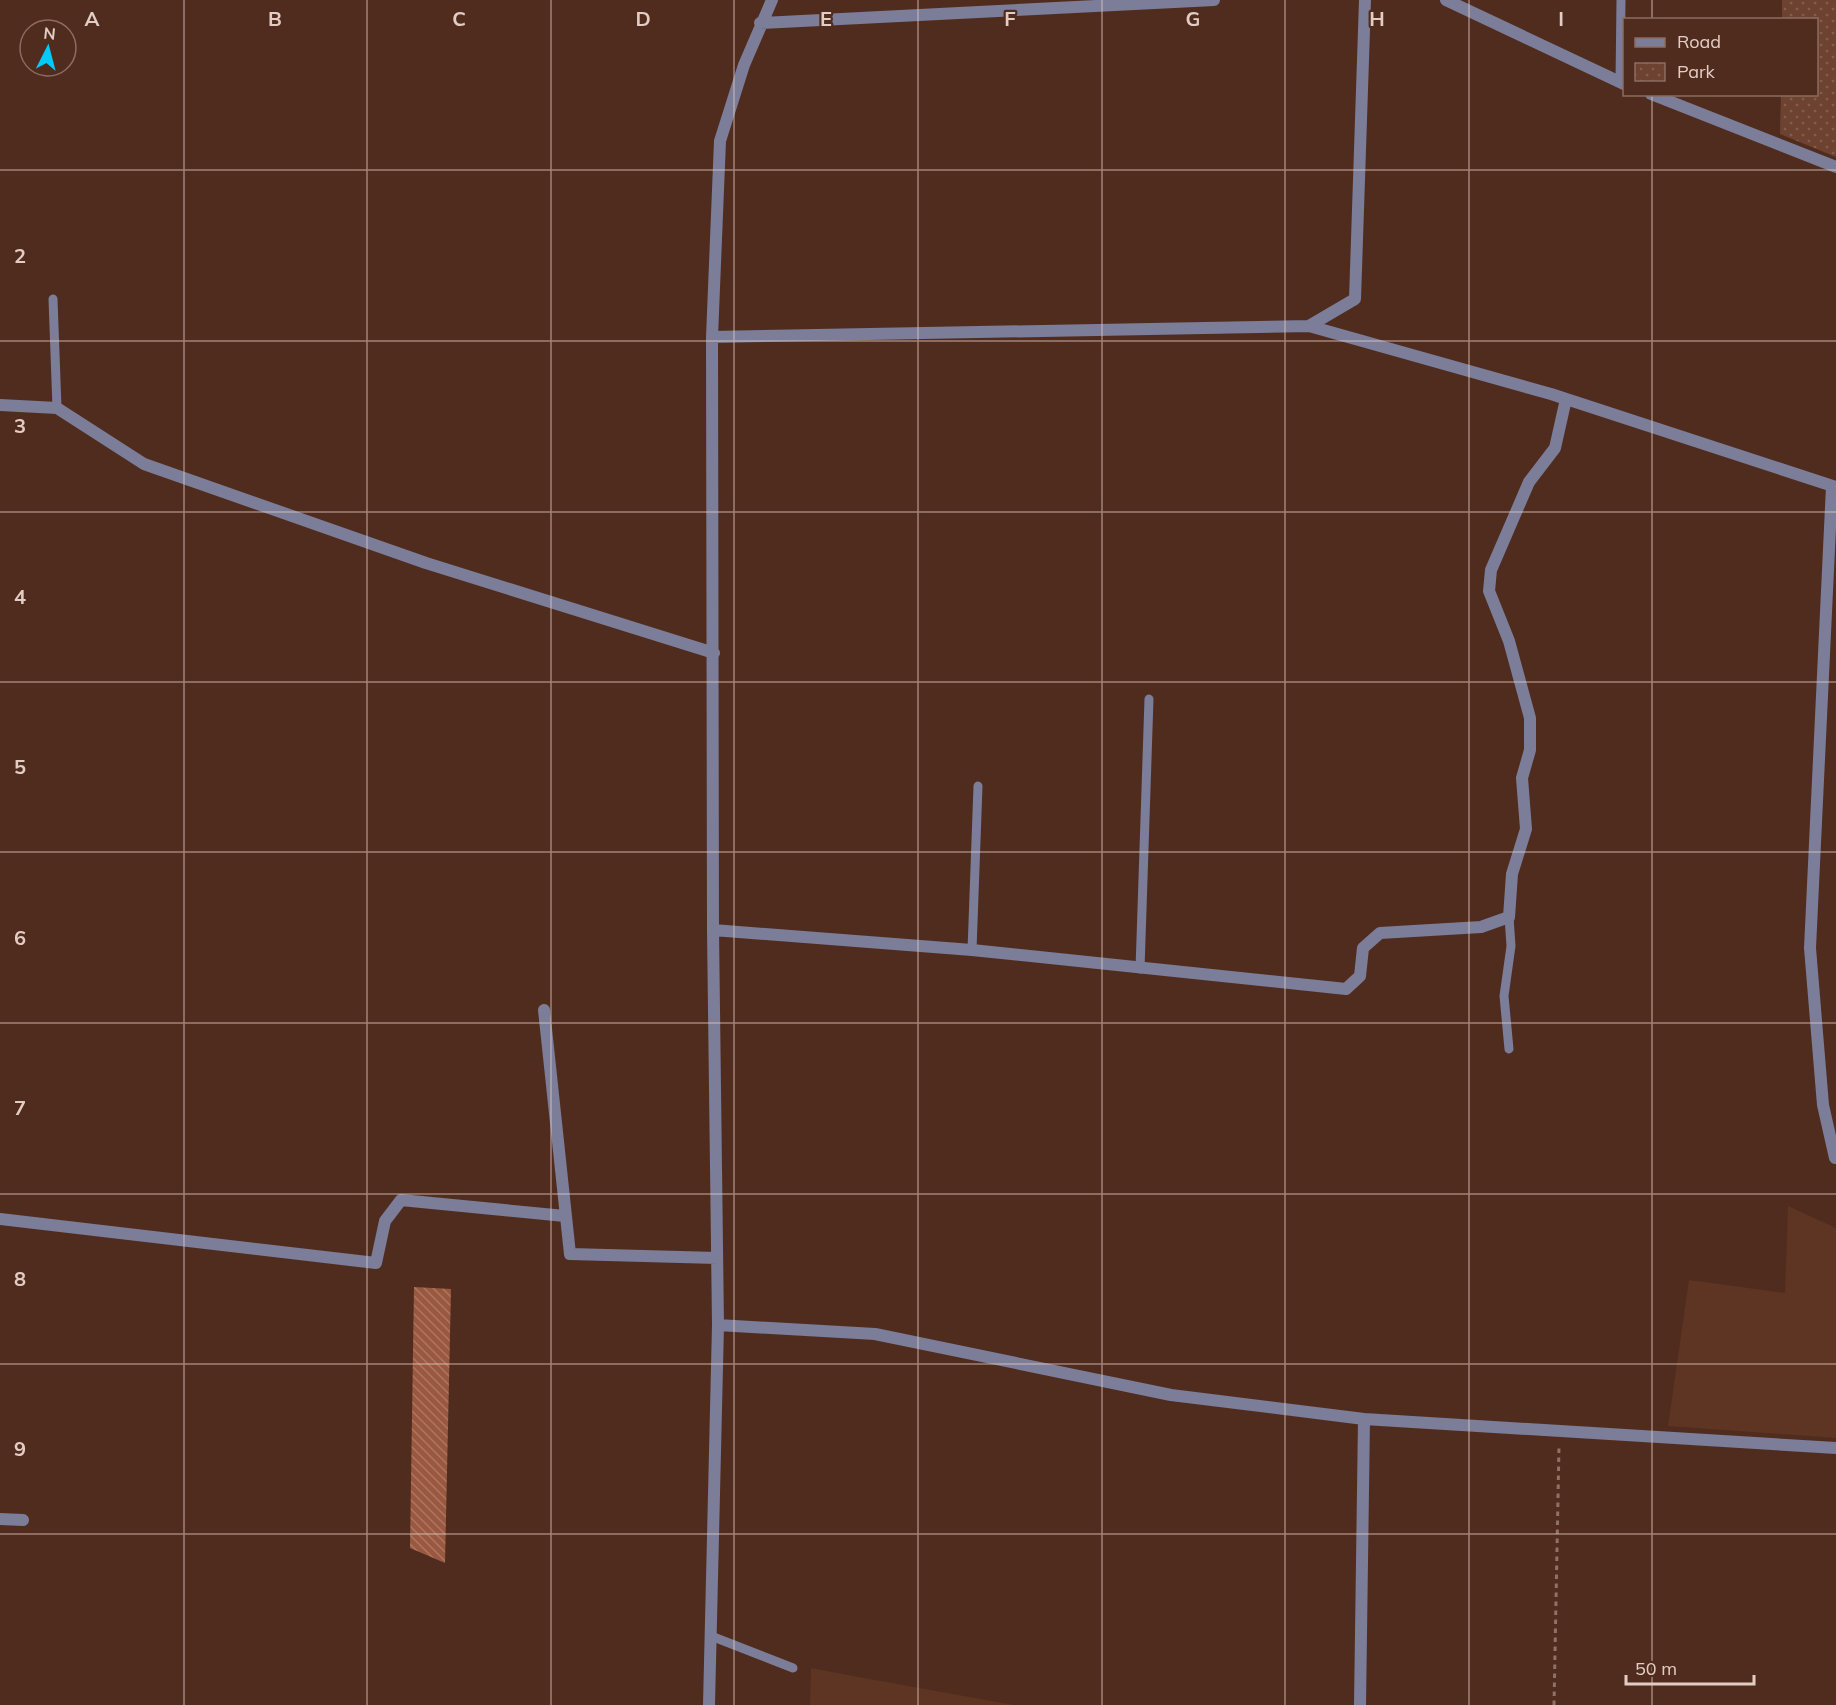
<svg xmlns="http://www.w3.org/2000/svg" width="1836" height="1705" viewBox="0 0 1836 1705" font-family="Mulish,sans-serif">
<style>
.built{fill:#5e3423}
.park{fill:url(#park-dots)}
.building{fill:url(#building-back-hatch)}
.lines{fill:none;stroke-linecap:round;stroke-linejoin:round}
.path{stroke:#8f7165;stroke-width:3;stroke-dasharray:4.5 4.5;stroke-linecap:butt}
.lane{stroke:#7b7d99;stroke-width:9}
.street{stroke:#7b7d99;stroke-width:12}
.grid{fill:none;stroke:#e3ccc3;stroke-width:1.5;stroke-opacity:0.55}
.grid-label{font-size:20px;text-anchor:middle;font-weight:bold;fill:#e3ccc3;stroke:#502c1e;stroke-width:4.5;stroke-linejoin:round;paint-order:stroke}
</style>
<defs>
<pattern id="park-dots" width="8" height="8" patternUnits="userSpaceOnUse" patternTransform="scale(1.5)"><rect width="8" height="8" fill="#6d4231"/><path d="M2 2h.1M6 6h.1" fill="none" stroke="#825c4d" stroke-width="1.8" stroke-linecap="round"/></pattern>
<pattern id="building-back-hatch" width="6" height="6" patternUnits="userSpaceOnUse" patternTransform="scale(1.5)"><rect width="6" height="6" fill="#99583f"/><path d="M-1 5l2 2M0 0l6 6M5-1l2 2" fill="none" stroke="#ac7662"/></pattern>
</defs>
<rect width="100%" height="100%" fill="#502c1e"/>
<!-- built -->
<path class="built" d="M1788,1206L1836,1228V1438L1668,1426L1689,1280L1785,1293Z
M811,1668L864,1678L1014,1705H810Z"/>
<!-- park -->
<path class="park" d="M1782,0H1836V157L1780,134L1781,95L1816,94V20L1782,19Z"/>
<!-- building -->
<path class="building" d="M414,1287L451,1289L445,1563L410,1548Z"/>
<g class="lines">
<!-- path -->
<path class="path" d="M1554,1705L1559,1446"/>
<!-- lane -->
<path class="lane" d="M1620,82L1621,0
M53,299L57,408
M1509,917L1511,946L1504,996L1509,1049
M972,950L978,786
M1140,969L1149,699
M711,1636L793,1668"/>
<!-- street -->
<path class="street" d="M1446,0L1624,84
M760,23L1214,0
M1651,94L1836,167
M1309,326L1355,299L1365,0
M712,337L1309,326L1551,394L1836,487
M0,405L57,408L144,464L426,563L714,653
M1832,486L1810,948L1823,1105L1835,1158
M713,930L972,950L1346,989L1360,976L1363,948L1380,933L1481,927L1509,917L1512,874L1526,829L1522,778L1530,750V718L1509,641L1489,591L1491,570L1529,482L1555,448L1566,399
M544,1010L570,1254L717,1258
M0,1219L376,1263L385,1221L401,1200L565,1216
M718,1325L875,1334L1171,1395L1364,1419L1836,1448
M0,1519L23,1520
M709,1705L718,1325L713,930L712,337L720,141L744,65L772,0
M1360,1705L1364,1419"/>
</g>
<!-- grid -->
<path class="grid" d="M184,0V1705M367,0V1705M551,0V1705M734,0V1705M918,0V1705M1102,0V1705M1285,0V1705M1469,0V1705M1652,0V20M1652,94V1705M0,170H1836M0,341H1836M0,512H1836M0,682H1836M0,852H1836M0,1023H1836M0,1194H1836M0,1364H1836M0,1534H1836"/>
<g class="grid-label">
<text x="92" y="26">A</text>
<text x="275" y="26">B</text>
<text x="459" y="26">C</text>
<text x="643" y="26">D</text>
<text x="826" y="26">E</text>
<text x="1010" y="26">F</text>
<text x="1193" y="26">G</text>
<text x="1377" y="26">H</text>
<text x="1561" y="26">I</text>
<text x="20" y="263">2</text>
<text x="20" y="433">3</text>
<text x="20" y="604">4</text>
<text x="20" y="774">5</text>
<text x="20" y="945">6</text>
<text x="20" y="1115">7</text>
<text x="20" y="1286">8</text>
<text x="20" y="1456">9</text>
</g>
<!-- legend -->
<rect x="1623" y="18" width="195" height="78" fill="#502c1e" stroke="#8b6c60" stroke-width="1.5"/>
<rect x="1635" y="38" width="30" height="9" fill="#7b7d99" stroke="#8b6c60" stroke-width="1.5"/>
<text x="1677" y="48" font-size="18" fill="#e3ccc3">Road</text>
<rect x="1635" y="63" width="30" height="18" fill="url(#park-dots)" stroke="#8b6c60" stroke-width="1.5"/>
<text x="1677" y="78" font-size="18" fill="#e3ccc3">Park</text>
<!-- north arrow -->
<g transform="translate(48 48) rotate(6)"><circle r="28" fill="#502c1e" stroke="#8b6c60" stroke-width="1.5"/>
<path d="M0-4.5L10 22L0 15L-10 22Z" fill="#02cbf9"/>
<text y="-9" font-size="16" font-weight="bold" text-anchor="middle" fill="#e3ccc3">N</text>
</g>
<!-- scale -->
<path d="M1626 1675v9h128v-9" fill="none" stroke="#e3ccc3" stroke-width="3"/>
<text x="1635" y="1675" font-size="18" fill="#e3ccc3" stroke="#502c1e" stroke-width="4.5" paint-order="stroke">50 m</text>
</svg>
